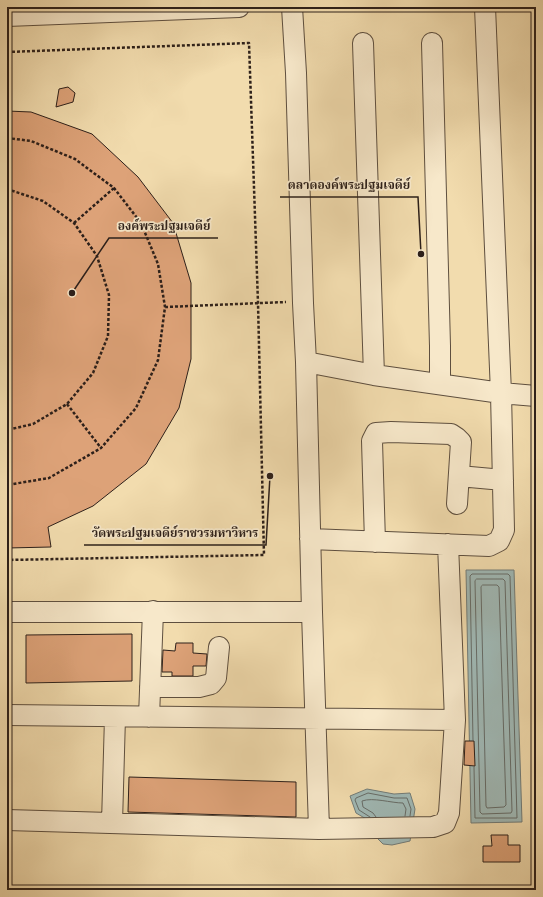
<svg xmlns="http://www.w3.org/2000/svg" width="543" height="897" viewBox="0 0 543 897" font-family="'IM FELL French Canon','Noto Serif Thai',serif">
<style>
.water{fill:#a0b9b6;stroke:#727c78}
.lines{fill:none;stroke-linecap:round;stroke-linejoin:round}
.shore{stroke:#666c68;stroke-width:1}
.building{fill:#dda278;stroke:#2d201a}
.minor-casing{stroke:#5e4f3f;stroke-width:22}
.path{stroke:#2d201a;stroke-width:2.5;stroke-dasharray:3 2;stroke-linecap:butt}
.minor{stroke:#f7e8ca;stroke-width:20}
.leader{fill:none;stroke:#2d201a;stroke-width:1.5}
.callout-dot{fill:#2d201a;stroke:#f7e8ca;stroke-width:1.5}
.callout-label{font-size:12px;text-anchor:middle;font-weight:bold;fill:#2d201a;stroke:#f7e8ca;stroke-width:3.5;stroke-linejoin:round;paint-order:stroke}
</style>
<rect width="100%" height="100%" fill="#f2dcae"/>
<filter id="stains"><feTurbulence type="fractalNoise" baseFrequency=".005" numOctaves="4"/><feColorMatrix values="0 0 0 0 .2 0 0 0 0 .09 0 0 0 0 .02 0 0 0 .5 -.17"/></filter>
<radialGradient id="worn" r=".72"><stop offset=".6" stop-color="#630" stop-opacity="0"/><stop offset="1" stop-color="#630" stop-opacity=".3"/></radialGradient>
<!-- water -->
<path class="water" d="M466,570H514L522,822L471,823Z
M367,789L394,794L410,793L415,809L410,841L392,845L383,844L374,835L368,820L356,813L350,796Z"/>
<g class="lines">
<!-- shore -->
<path class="shore" d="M477,579H503L505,581L512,811L511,813L482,814L480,812L475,581Z
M483,585H497L499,587L506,805L504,807L487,808L486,806L481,587Z
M473,740L470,576L472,574H508L510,576L517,818H475L474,767
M370,817L359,810L355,800L356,798L368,793L394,798H407L411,809L410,816
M376,817L373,813L363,807L362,801C373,797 391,803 403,803L406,809L405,816"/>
</g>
<!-- building -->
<path class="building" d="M68,87L75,93L73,102L56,107L59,89Z
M7,111L31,112L92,134L138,177L173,223L191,283V359L179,408L146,464L93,506L48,527L51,547L7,548Z
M132,634V681L26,683V635Z
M176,643H193V653L207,654L206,666H193V676H172V672H162L163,650L175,651Z
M465,741H474L475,766L464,765Z
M129,777L296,782V817L128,812Z
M491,835H508V845H520V862H483V846H492Z"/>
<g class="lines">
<defs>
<path id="minor" d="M292,7L296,73L303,303L306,362L312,612L319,829
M7,16L239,7
M363,43L374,375
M432,43L440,346V384
M306,362L374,375L501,393L536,396
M459,476L503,480
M310,539L489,546L499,541L504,530L501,393L485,7
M375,542L372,441L376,433L391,432L451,434L457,438L461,442L457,504
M7,612H312
M150,687H199L211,684L216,678L219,647
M7,715L455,720
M149,717L153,611
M7,820L319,829L433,827L445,823L449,813L455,720L448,544
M112,823L115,717"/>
</defs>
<!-- minor casing -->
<use href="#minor" class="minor-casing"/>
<!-- path -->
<path class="path" d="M7,52L249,43L258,303L264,555L7,560
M7,138L31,141L75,159L114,188L141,223L158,264L165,307L158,360L136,408L101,448L49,478L7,485
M7,189L43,201L74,223L97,256L109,295L108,336L93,373L67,404L33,424L7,430
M74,223L114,188
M165,307L286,302
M67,404L101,448"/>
<!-- minor -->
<use href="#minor" class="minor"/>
</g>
<!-- callouts -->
<path class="leader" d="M421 254L418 197H280M72 293L109 238H218M270 476L266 545H84"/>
<g class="callout-dot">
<circle cx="421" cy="254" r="4"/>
<circle cx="72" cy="293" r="4"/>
<circle cx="270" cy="476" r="4"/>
</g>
<g class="callout-label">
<text x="349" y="189">ตลาดองค์พระปฐมเจดีย์</text>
<text x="164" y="230">องค์พระปฐมเจดีย์</text>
<text x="175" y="537">วัดพระปฐมเจดีย์ราชวรมหาวิหาร</text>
</g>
<!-- margin -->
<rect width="543" height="897" fill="none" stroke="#f2dcae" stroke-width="24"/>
<rect x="8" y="8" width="527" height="881" fill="none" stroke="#2d201a" stroke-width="2"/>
<rect x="12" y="12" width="519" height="873" fill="none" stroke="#2d201a"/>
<rect width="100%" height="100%" filter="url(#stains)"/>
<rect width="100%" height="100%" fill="url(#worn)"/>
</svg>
